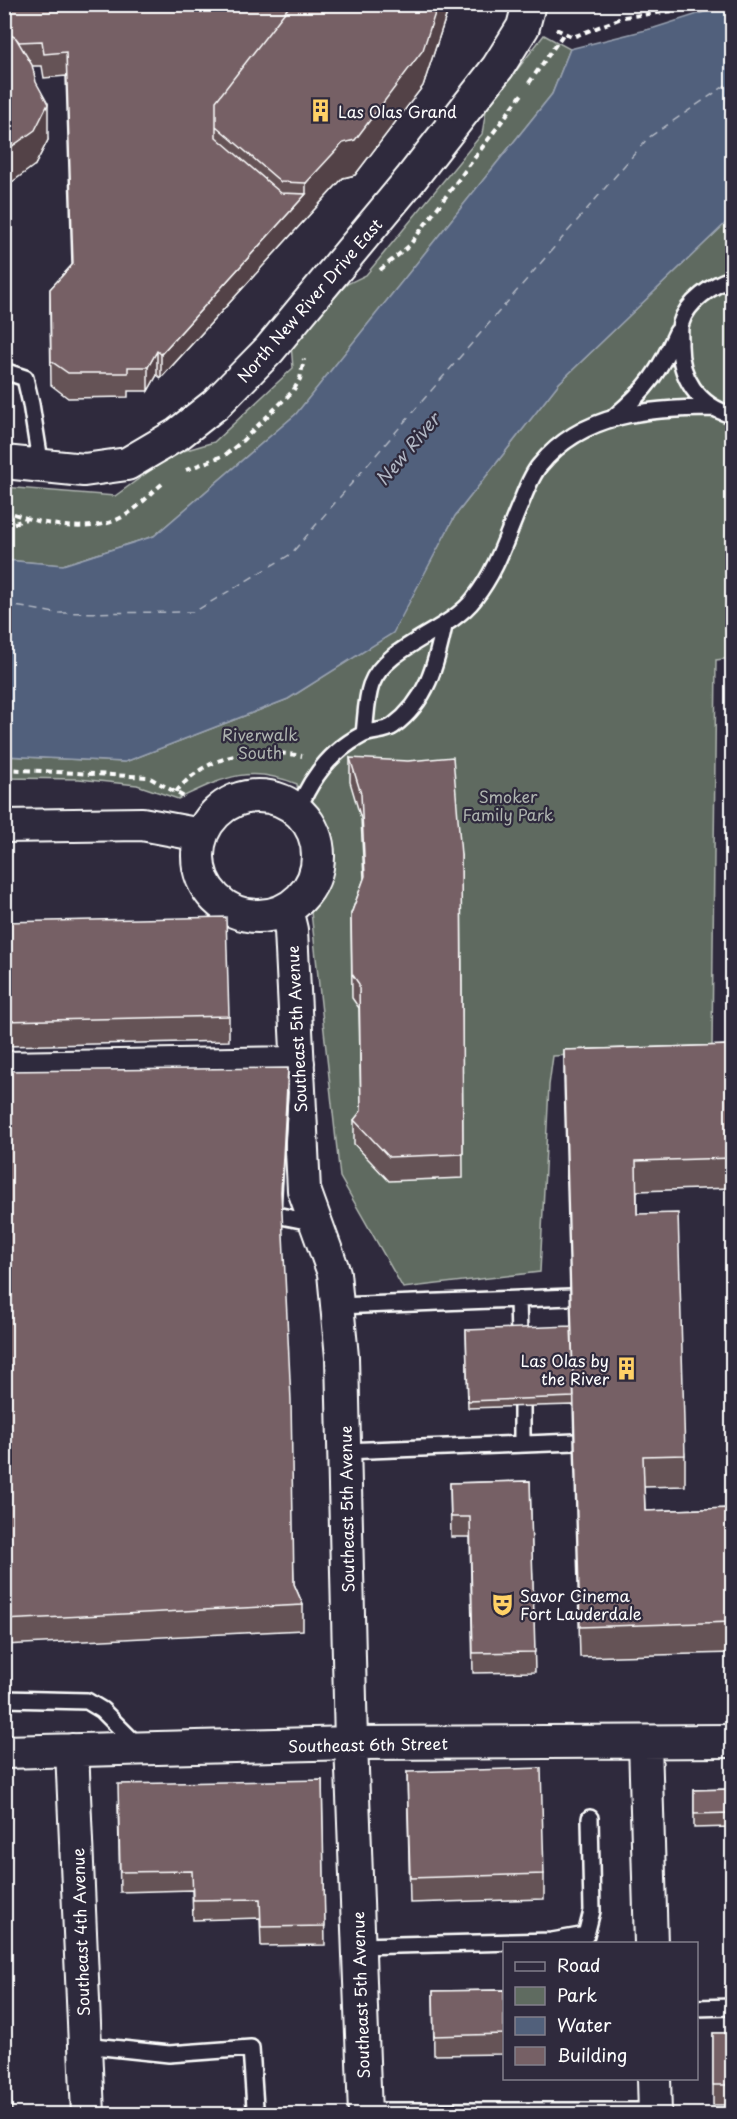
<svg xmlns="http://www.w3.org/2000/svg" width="737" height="2119" viewBox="0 0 737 2119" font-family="'Playpen Sans',sans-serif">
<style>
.green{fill:#5f6b60;stroke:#afb5b0;stroke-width:1.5}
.water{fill:#51607b;stroke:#97a0b0;stroke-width:1.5}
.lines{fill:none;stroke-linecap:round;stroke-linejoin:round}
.ferry{stroke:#b1b7c4;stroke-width:1.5;stroke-dasharray:8 6;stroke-linecap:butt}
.service-casing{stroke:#fff;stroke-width:20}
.minor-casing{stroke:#fff;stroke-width:36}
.path{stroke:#fff;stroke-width:4;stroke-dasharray:6 4.5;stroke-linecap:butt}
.service{stroke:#2f2a3d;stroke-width:15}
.minor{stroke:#2f2a3d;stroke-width:32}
.wall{fill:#655357;stroke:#fff;stroke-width:1.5}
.shaded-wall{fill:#534347;stroke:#fff;stroke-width:1.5}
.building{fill:#766065;stroke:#fff;stroke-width:1.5}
.labels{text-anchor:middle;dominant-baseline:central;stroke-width:4.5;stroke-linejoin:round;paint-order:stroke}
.poi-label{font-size:16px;fill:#fff;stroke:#2f2a3d;text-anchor:start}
.street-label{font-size:16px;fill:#fff;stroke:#2f2a3d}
.park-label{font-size:16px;fill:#afb5b0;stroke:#2f2a3d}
.water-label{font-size:18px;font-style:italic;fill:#b1b7c4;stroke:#2f2a3d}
</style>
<rect width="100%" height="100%" fill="#2f2a3d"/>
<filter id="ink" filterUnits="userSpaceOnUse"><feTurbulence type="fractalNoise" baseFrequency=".0167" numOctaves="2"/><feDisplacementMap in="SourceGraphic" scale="12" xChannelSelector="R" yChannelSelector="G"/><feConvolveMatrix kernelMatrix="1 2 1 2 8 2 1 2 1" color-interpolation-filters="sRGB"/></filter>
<g filter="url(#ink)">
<!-- green -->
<path class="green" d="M544,35L570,49L552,94L296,414L154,536L63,565L5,560L4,487L115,496L173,454L214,442L293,368L291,345L347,284L366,275L482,134L486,110Z
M732,217V658L716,660L712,1048L553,1056L549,1085L540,1272L403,1288L340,1177L297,784C248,764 223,778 178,799L137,785L79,779L5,778V756L125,762L288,699L392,633L455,516L559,383Z"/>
<!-- water -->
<path class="water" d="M726,5H732V217L559,383L455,516L393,633L288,699L125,762L5,756V560L63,565L154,536L296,414L552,94L570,49L654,28Z"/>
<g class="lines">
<!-- ferry -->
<path class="ferry" d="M4,604L55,613L194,612L291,554L648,138L732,81"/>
<defs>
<path id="service" d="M732,279C713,284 687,302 681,323C679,328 680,337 680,342C679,377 698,406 732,415
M4,371L25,378L31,404L41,467
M614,417C648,388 659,372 677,332
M364,734C366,719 366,699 371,685C385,646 449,632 474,599C498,568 505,540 520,505C525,493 531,475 540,465C583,412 651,408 714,408
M298,810C311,778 331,751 362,735C372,730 385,732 393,726C427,701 436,665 444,626
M281,1216L316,1223
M518,1300L519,1336
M337,1306L571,1297
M522,1407V1444
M344,1451L575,1442
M4,1699L87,1701L102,1710L138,1746
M358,1946L552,1941L586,1935L592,1911L590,1818
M696,2008L732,2007
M84,2045L169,2054L251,2048L255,2107
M365,2111H655"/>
<path id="minor" d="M4,462L84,470L127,464L178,434L216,404L269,350L410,180L498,67L523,27L529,4
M198 856a60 60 0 1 1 120 0a60 60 0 1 1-120 0Z
M4,826L142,824L201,835
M286,909L291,930L304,1190L334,1273L342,1357L351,1743L365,2114
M4,1068L298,1063
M645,1743L651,1944
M72,1750L88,2114
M4,1752L351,1743L732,1741
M654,2078L655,2114"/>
</defs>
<!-- service casing -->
<use href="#service" class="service-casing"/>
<!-- minor casing -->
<use href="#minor" class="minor-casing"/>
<!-- path -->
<path class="path" d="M556,29L573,37L624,17L681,10L694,4
M529,83L564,33
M380,270L409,246L522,94
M186,470L225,455L239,444L293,391L300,379L304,359
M4,510C40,525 92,536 126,515C140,506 150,494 162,484
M4,527L26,519
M4,769L148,777L186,798
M176,792C207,753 255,748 302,756"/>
<!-- service -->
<use href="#service" class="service"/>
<!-- minor -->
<use href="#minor" class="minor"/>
</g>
<!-- wall -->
<path class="wall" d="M4,4H450L423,86L355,175L343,178L161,378L157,375L148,391H128V397L68,398L51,385L50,313V289L72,265L66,76L44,78L42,66H32L48,140L35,165Z
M350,758L461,855L463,1178L389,1181L354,1144V1120L361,1112L359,1008L352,998L351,914L364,879L361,819L350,782Z
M4,922L229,1016V1041L4,1046Z
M732,1045V1188L637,1191V1214L685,1455V1486L644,1487L645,1511L732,1508V1653L580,1657L573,1405L468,1408L466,1330L572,1366L564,1080V1050Z
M4,1071L288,1092L281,1205L294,1584L303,1605V1630L4,1645Z
M530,1481L535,1672L473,1673L470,1537H451L450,1483Z
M407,1772L544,1874V1899L410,1903Z
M322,1780L325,1945L261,1946L260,1918L193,1920L192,1890L120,1892L118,1804Z
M732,1789V1827L694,1828V1790Z
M504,1990V2054L434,2055L433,1991Z
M713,2033H732V2105H713Z"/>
<!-- shaded-wall -->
<path class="shaded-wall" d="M438,4H450L423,86L355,175L343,178L161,378V354L306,194V183Z
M48,104V140L35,165L4,188V152Z
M157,351V375L148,391V367Z
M288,1068V1092L281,1216V1192Z"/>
<!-- building -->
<path class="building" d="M4,4H291L216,101V137L281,193L306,194L161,354L157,351L148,367H128V373H68L51,361L50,289L73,264L66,52L44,54L42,41L19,42L16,38L6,32L4,29Z
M291,4H438L423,50L355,140L343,143L306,183L281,182L216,126V101Z
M4,29L6,32L16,38L32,65L36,82L48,104L35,130L4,152Z
M453,757L461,855L463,1154L389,1157L354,1120L361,1111L359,984L352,974L351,914L365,876L361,794L350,758L408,761Z
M226,917L229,1016L4,1021V922Z
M732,1045V1158L636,1161L637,1214L678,1213L685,1455L643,1456L645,1511L732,1508V1622L580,1627L564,1050Z
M288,1068L281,1192L291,1400L294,1584L303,1605L4,1620V1071Z
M571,1326L574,1397L468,1401L466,1330Z
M530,1481L535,1652L473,1653L470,1517H451L450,1483Z
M541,1768L544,1874L410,1878L407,1772Z
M322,1780L325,1926L261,1927L260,1899L193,1900L192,1871L120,1872L118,1784Z
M732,1789V1813L694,1814V1790Z
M4,1869L12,2115H4Z
M504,1990V2034L434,2036L433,1991Z
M713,2033H732V2085H713Z"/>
</g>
<!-- icons -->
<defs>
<symbol id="building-bare" viewBox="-9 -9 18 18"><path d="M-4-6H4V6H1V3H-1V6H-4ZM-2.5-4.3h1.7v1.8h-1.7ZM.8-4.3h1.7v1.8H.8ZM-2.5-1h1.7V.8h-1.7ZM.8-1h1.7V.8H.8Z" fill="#ffd166" stroke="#2f2a3d" stroke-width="2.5" paint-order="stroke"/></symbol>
<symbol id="theatre-bare" viewBox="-9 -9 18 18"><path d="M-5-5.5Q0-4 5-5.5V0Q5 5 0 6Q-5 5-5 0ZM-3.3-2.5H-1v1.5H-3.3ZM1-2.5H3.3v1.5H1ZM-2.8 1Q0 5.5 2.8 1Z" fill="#ffd166" stroke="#2f2a3d" stroke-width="2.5" paint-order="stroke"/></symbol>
</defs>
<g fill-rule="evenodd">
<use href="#building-bare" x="304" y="94" width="33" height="33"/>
<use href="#building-bare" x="610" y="1352" width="33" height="33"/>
<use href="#theatre-bare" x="486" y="1588" width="33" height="33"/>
</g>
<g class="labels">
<!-- poi labels -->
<g class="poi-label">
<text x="338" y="111">Las Olas Grand</text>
<text x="609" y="1360" text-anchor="end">Las Olas by<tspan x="609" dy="18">the River</tspan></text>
<text x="520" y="1595">Savor Cinema<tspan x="520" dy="18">Fort Lauderdale</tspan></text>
</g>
<!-- street labels -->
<g class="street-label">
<text transform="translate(309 300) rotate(-49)">North New River Drive East</text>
<text transform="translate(296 1029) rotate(-93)">Southeast 5th Avenue</text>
<text transform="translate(346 1509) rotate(-91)">Southeast 5th Avenue</text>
<text transform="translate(368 1744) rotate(-1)">Southeast 6th Street</text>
<text transform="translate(80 1932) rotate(-92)">Southeast 4th Avenue</text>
<text transform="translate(360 1995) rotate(-92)">Southeast 5th Avenue</text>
</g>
<!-- park labels -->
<g class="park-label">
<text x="260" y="734">Riverwalk<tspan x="260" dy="18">South</tspan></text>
<text x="508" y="796">Smoker<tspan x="508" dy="18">Family Park</tspan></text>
</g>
<!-- water labels -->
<g class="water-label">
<text transform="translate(407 449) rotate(-50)">New River</text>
</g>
</g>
<!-- margin -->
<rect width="737" height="2119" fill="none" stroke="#2f2a3d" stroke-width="24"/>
<rect x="12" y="12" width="713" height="2095" fill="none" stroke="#fff" stroke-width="2" filter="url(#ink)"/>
<!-- legend -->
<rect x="503" y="1942" width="195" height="138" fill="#2f2a3d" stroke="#827f8b" stroke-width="1.5"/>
<rect x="515" y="1962" width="30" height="9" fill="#2f2a3d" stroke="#827f8b" stroke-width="1.5"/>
<text x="557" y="1972" font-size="18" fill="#ffffff">Road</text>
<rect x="515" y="1987" width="30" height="18" fill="#5f6b60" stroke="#827f8b" stroke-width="1.5"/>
<text x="557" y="2002" font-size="18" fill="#ffffff">Park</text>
<rect x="515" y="2017" width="30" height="18" fill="#51607b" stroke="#827f8b" stroke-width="1.5"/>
<text x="557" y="2032" font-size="18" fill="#ffffff">Water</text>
<rect x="515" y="2047" width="30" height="18" fill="#766065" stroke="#827f8b" stroke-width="1.5"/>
<text x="557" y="2062" font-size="18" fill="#ffffff">Building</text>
</svg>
